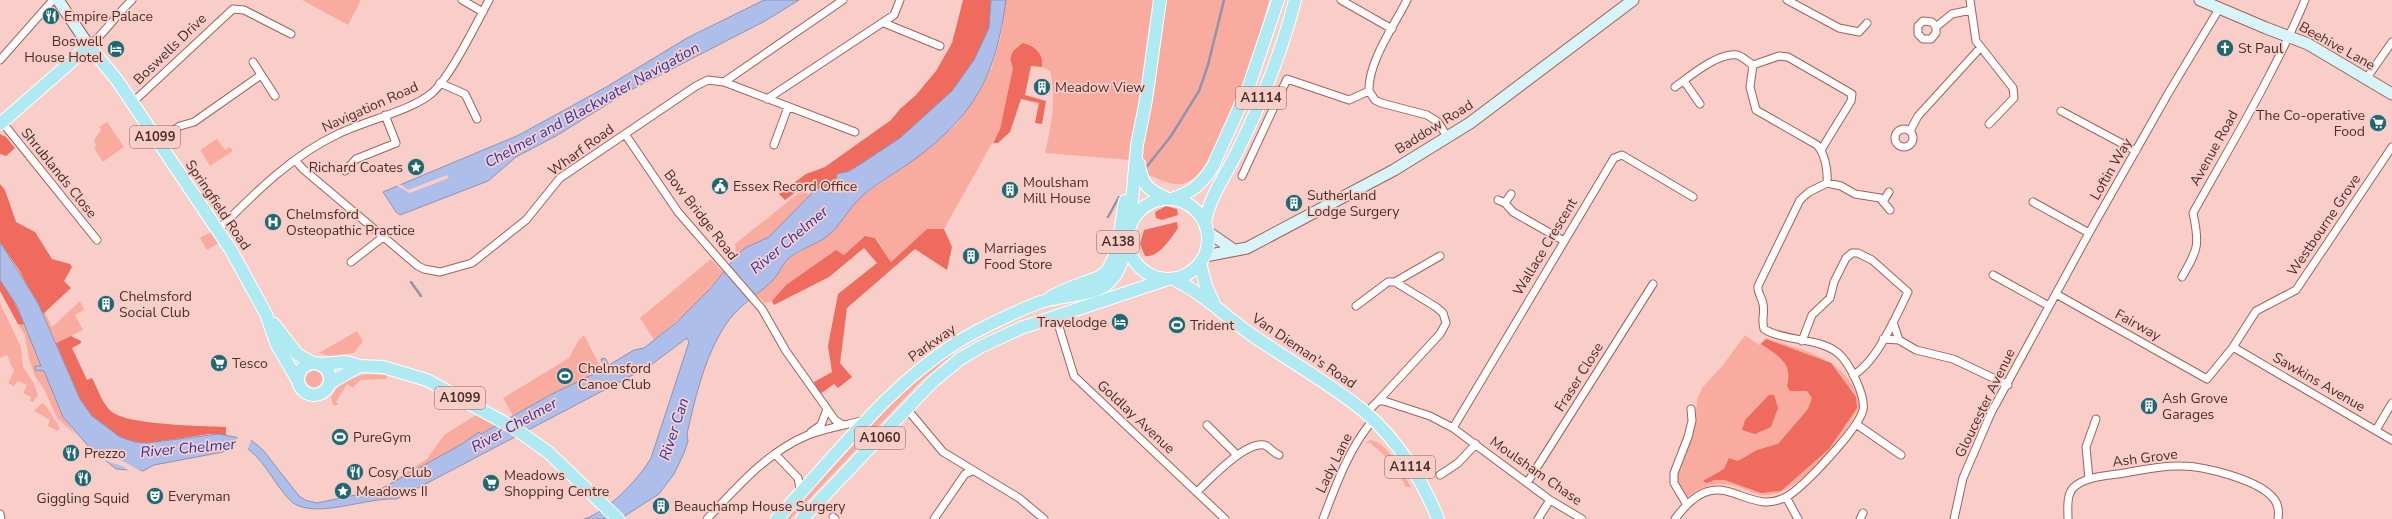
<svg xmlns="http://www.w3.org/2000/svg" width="2392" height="519" viewBox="0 0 2392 519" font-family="'Nunito Sans',sans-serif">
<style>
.green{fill:#f9aba0}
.forest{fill:#ee6b5e}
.water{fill:#adbeea;stroke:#8f93b0}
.pier{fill:#facec8}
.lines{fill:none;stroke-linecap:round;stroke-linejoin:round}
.stream{stroke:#8f93b0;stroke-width:2.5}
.minor-casing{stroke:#a06158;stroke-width:9}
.secondary-casing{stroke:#a06158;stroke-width:13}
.primary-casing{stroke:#fff;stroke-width:14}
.minor{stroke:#fff;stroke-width:7}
.secondary{stroke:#d7f4f9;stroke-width:11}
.primary{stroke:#afe9f2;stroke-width:12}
.labels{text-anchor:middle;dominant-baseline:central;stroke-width:3.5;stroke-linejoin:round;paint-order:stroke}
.shield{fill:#facec8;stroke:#7f5e59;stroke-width:1}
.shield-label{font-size:13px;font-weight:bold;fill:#4a2e2a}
.poi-label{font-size:14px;fill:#4a2e2a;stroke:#facec8;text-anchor:start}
.street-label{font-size:14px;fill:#4a2e2a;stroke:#facec8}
.water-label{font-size:15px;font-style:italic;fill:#2238b3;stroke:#facec8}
</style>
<rect width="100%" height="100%" fill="#facec8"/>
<!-- green -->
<path class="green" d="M302,0H361L348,25Z
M1006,0H1269C1259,39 1223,169 1186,183C1174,188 1157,178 1146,174L1142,161L1045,153C1051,128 1057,96 1050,71L1042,67L1043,62H1010L1013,68L1000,129L944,229H927L891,262L876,238L865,236L844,255L836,250L786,285L772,301L765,303L755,294L773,280L789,258L824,238L861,197L916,158L956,125L975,99L992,67L1001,36Z
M107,122L124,147L103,162L94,148L96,146L94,140L101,130L99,127Z
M217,139L225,150L230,147L233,151L210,166L200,150Z
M800,192L811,194C796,207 786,223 771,235C761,244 747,247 736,256L735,244Z
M211,232L219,243L207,250L200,238Z
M711,259L723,272L697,304L654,340L640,318Z
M80,301L84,310L75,315L83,330L56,343L43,314L45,312L52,327Z
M0,303L21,347L23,367L34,384L38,395L33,402L30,401L31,397L23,393L27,385L18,381L14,386L8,383L14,371L7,355L0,358Z
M24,323L41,366H35L44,371L63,417L76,435L57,418L45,391L35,376L29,359L25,335L18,324L22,325Z
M357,331L363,341L354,353L329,356L319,353Z
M584,335L602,370L513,416L503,398L569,358L578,341Z
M1745,335L1759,345L1766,338C1804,351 1851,358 1860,406C1847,433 1799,495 1767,495C1759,496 1751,492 1744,489C1722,480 1706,483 1687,497L1681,490L1677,479L1679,468L1695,427L1697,400L1702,388L1723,365Z
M952,351L953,354L918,384L795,514L790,519H785L899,396L916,379Z
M306 379a8 8 0 1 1 16 0a8 8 0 1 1-16 0Z
M368,374L387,375L386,379L360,380L353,388L347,384L336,402L339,404L337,405H333L331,398C337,383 354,376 368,374Z
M42,403L47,407L60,428L58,431L48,426L50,420L34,411Z
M476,415L495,426L480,434L479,432L477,436L386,486L427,459L444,435Z
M1370,440C1386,440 1404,475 1411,487H1406C1397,470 1386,455 1370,443H1366Z"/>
<!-- forest -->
<path class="forest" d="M963,0H991L989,28L974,60L952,91L900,138L872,158L843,174L835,182L824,188L800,189L785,200L779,194L806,174L825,167L891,120L900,109L916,95L936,71L952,43Z
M1023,43C1035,46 1044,54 1042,67L1031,66L1025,95L1046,101L1042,124L1035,123L1039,103L1021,99L1010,132L998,143H993L1000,129L1013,68C1007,56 1013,50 1023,43Z
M0,134L6,137L15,148L6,156L0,154Z
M0,184L5,190L16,222L35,232L52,259L70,264L72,267L64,281L71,288L43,314L19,270L0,242Z
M1166,206L1177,209L1178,215L1162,220L1156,218L1155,212Z
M1177,222L1178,228C1171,238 1159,258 1145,256L1140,244L1144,230Z
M927,229H944L952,247L947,270L915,249L847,308L840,363L852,377L838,388L834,384L820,394L814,382L832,372L828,346L838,294L877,263L864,248L829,277L774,305L772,301L786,285L836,250L844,255L865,236L875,238L891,262Z
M0,280L10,293L24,323L23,325L18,324L0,291Z
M71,336L81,341V343L72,348L87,380L92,378C98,389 102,404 112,412C129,425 202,426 226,427V435L210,434L147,443L135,442L120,437L92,416L80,399L56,343Z
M1766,339L1831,363L1856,397L1857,408L1829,449L1781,491L1761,493L1725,480H1714L1707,483L1703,481L1724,469L1729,458L1738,461L1757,450L1778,444L1808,409L1812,398L1807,391H1790L1787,386C1793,363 1779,356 1761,344Z
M1769,395H1774L1778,408L1771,427L1755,434L1742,430L1745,420Z"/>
<!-- water -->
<path class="water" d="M764,0H799L765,21L627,92L556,136L516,157L488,181L400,215L396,212L383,192L519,135L608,86L687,38Z
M991,0H1006C996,74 976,114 915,159C897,172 877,183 861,197C848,209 839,228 825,238C814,245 801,249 790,257C783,263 779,274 772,281C752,300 736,306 721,332C703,363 695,399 687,434L688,441L684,453L674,474L659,494L620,519H584C607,512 639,479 651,458L689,342L687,338L648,367L397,499C367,497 317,519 293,503C276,488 267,463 248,449L231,446L223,452L154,465L143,471L116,469L89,447L63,417L44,371L35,370V366H41L17,306L0,280V242L38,303L80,399L92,416L120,437L135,442L147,443L219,434L251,440L263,450L299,496L305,500L317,503L379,490L462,444L479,432L481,434L552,394L598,372L604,368L601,359L605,358L609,365L634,350L644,348L677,322L711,288L736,256L745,248L769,237L811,194L812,189L824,188L835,182L837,174L850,171L900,138L952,91L974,60L989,28Z"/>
<!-- pier -->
<path class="pier" d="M447,175L449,178L410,193L397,186L400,184L408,190Z
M239,434L252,438L247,451L233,448Z
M93,451L123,461L144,473H132L122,466L97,458Z"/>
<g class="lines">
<!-- stream -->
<path class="stream" d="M1144,170L1171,136L1199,91L1208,65L1224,0
M1108,217L1119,197
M411,282L421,296"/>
<defs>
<path id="minor" d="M462,0L483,12
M1341,0L1392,29
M1407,0C1394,26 1368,62 1369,91L1375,100L1381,103L1427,115L1438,122L1448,138
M1787,0L1839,28L1859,32L1867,23
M1970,0L1976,41L2013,88L2014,98L1989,124
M884,23L940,46
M1936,27V33L1931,39H1923L1918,34V26L1923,21L1932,22L1936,27L1952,14L1971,10
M89,46C106,32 116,15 132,0
M0,60L53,0
M253,62L275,96
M1753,65L1779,56L1788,57L1852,94L1851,101L1821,150
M2366,79L2392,42
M1684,81L1700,104
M724,82L855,132
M440,83L465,94L477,119
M1675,87C1689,77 1718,52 1737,55C1742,56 1748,62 1753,65L1750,87L1756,110L1817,145C1825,154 1828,170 1827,183
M767,99L894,15L900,0
M132,103L233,9L244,10L291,34
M2061,111L2136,151
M2,122L97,240
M1895 138a9 9 0 1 1 18 0a9 9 0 1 1-18 0Z
M1910,131L1918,116L1981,47
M625,134L678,212L762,309L786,351L835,420L843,425
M157,141L180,126L194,122L261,75
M774,145L788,107
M295,160L303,169L418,266L424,269L440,272L472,263L526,220L560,178L696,86L708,80L724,82L843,0
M345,171L356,159L396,143L385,115
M1242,176L1287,79L1349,100L1369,91
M1498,200L1505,203L1513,212L1564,241
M1884,200L1889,192
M2033,202L2089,233
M1505,203L1511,194
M218,230C254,194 291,156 338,134C364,121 411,111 432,93C451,76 476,24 489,0
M351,262L383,237
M1993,275L2049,306
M2182,277C2198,249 2200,245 2193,213C2232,143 2274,74 2305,0
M1395,282L1440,256
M2056,294L2207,379L2233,347L2256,311L2296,290L2392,147
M1356,306L1388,282H1395L1436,307L1443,313L1446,323L1440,334L1378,401
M1056,317L1074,376L1225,519
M1893,322L1899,340
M1883,339L1899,340L1916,350L1953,359L2008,385
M1802,341L1812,315L1830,298L1834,282L1846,258L1852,253H1858L1872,260L1908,292C1896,316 1877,362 1853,375
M2233,347L2392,440
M907,409L943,452L1019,498L1044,519
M1366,413L1378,401H1384L1430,416L1453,428L1550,500L1582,519
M1856,424L1901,455
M1207,425L1237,455
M1453,428L1614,158L1622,155L1693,197
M2376,430L2392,403
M811,432L821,425L827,409
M775,454L798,478L801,493
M1440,475L1458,463L1476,444
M2089,479L2086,447L2096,419
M1527,483L1653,284
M1197,492C1209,480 1245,441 1264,445C1269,446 1273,453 1279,455
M1786,497L1798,519
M1687,505L1674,483V473L1688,437L1692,421L1691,409
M0,514L1,519
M833,517L835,519
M707,519C737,487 767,452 808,435C826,428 846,425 865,420
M934,519L965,474L972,471
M1323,519C1336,485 1349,448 1373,420
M1538,519L1550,500
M1675,519C1721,456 1744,519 1786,497C1803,488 1859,428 1863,410C1866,396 1849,362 1838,353C1818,337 1785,342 1764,329C1761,320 1765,313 1763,304C1762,296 1757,294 1758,286L1800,200L1809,192L1827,183L1841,186L1855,194L1880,198L1890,210
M1860,519L1863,513
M1954,519L1963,478L1991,413L2089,233L2169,92L2219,9
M2068,519C2068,508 2066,495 2074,487C2085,477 2104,476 2118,474C2139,471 2159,465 2181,466C2204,466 2260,480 2274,499C2279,505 2279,512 2278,519"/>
<path id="secondary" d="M58,0L89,46
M2200,0L2266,28L2308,44L2392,94
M1208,232L1234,250
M1205,256L1247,248L1394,170L1470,123L1633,0"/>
<path id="primary" d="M0,124L89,46L117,80L231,250L266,314L277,345L298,381
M1139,164C1142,185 1148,190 1166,198
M1128 239a40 40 0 1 1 80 0a40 40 0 1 1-80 0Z
M1172,199C1191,193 1202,184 1213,166L1249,86L1278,0
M1205,222C1210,195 1228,172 1239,148C1262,101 1282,51 1295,0
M1130,224L1137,145L1146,100L1160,0
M1200,263L1206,286L1214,304
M1173,279C1203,293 1226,317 1252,335C1289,361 1330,383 1365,412C1397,439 1423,481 1438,519
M1051,297C1066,288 1082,284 1099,277C1119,268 1121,221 1125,201
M274,324L297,354L313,363
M298 379a16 16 0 1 1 32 0a16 16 0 1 1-32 0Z
M318,364L346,362L360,366L383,367L427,380L514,428L548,452L618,519
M330,383L360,366
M777,519C838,453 901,369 981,329C997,321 1033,303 1048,300C1097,289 1115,298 1128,240
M802,519L932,382L960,359L980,347L1021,328L1168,279"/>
</defs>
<!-- minor casing -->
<use href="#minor" class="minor-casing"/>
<!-- secondary casing -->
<use href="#secondary" class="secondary-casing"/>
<!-- primary casing -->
<use href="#primary" class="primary-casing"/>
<!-- minor -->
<use href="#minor" class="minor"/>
<!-- secondary -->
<use href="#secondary" class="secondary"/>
<!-- primary -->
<use href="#primary" class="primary"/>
</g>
<!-- icons -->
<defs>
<symbol id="restaurant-disc" viewBox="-11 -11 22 22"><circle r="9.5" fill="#1d6872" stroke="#facec8"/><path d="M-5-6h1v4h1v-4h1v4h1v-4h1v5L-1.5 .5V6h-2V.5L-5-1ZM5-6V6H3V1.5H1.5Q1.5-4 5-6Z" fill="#fff"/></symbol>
<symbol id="church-disc" viewBox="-11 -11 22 22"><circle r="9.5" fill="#1d6872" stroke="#facec8"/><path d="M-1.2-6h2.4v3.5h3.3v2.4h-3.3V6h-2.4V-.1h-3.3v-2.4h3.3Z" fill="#fff"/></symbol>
<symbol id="hotel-disc" viewBox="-11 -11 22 22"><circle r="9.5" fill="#1d6872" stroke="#facec8"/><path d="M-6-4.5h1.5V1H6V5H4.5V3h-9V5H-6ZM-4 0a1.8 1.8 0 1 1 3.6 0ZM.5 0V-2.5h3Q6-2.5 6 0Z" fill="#fff"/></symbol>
<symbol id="building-disc" viewBox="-11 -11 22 22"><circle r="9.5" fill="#1d6872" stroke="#facec8"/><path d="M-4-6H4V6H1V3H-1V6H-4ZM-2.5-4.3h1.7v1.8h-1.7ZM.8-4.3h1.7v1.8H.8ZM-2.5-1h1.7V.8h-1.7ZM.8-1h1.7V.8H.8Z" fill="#fff"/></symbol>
<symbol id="supermarket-disc" viewBox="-11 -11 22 22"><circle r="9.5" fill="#1d6872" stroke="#facec8"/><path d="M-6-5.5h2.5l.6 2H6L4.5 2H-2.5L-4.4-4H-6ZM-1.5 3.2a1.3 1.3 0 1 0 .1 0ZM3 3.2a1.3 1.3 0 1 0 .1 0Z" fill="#fff"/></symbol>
<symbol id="sight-disc" viewBox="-11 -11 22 22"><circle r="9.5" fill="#1d6872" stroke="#facec8"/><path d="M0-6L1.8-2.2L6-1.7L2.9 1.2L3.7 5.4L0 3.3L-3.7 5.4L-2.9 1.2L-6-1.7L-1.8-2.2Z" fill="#fff"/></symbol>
<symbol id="civic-disc" viewBox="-11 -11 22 22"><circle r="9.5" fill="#1d6872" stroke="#facec8"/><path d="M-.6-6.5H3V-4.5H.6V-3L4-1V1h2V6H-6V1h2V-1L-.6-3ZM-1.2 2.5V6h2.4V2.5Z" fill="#fff"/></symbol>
<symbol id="hospital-disc" viewBox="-11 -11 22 22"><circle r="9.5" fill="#1d6872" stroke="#facec8"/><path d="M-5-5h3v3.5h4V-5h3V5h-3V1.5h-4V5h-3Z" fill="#fff"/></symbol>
<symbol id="stadium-disc" viewBox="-11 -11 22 22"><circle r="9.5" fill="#1d6872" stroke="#facec8"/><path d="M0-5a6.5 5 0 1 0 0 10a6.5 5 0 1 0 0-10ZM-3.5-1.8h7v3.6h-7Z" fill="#fff"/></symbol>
<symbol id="theatre-disc" viewBox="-11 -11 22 22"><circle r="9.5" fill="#1d6872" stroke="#facec8"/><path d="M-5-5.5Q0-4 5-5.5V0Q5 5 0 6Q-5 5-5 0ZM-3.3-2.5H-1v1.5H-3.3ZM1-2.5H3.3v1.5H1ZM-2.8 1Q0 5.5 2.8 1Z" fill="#fff"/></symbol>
</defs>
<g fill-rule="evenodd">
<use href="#restaurant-disc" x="41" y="6" width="20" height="20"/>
<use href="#church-disc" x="2215" y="38" width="20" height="20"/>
<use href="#hotel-disc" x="106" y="39" width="20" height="20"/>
<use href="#building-disc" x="1032" y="77" width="20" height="20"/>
<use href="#supermarket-disc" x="2368" y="113" width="20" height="20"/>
<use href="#sight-disc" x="406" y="157" width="20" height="20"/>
<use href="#civic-disc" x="710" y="176" width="20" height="20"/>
<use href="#building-disc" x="1000" y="180" width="20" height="20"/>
<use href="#building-disc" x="1284" y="193" width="20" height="20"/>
<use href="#hospital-disc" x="263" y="212" width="20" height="20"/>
<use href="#building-disc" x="961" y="246" width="20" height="20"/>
<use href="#building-disc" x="96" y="294" width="20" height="20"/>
<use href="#hotel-disc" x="1110" y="312" width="20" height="20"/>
<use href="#stadium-disc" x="1167" y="315" width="20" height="20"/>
<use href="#supermarket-disc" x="209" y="353" width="20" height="20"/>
<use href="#stadium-disc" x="555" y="366" width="20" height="20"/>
<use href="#building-disc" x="2139" y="396" width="20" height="20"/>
<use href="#stadium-disc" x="330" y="427" width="20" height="20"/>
<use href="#restaurant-disc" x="61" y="443" width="20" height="20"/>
<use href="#restaurant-disc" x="345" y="462" width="20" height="20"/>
<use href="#restaurant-disc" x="73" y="468" width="20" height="20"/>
<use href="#supermarket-disc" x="481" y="473" width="20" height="20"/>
<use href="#sight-disc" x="333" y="481" width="20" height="20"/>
<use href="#theatre-disc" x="145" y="486" width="20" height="20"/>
<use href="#building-disc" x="651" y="496" width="20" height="20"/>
</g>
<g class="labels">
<!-- shield labels -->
<g class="shield">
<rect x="1236" y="87" width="50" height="22" rx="3"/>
<rect x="130" y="126" width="50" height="22" rx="3"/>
<rect x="1097" y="231" width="42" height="22" rx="3"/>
<rect x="435" y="387" width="50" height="22" rx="3"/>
<rect x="855" y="427" width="50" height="22" rx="3"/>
<rect x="1385" y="456" width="50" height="22" rx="3"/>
</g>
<g class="shield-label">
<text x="1261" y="98">A1114</text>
<text x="155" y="137">A1099</text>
<text x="1118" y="242">A138</text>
<text x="460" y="398">A1099</text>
<text x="880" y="438">A1060</text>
<text x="1410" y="467">A1114</text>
</g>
<!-- poi labels -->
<g class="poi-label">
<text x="64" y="16">Empire Palace</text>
<text x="103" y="41" text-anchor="end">Boswell<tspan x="103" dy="16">House Hotel</tspan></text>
<text x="2238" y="48">St Paul</text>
<text x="1055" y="87">Meadow View</text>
<text x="2365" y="115" text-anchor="end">The Co-operative<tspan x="2365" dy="16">Food</tspan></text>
<text x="403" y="167" text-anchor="end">Richard Coates</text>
<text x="1023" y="182">Moulsham<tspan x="1023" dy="16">Mill House</tspan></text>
<text x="733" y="186">Essex Record Office</text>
<text x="1307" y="195">Sutherland<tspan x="1307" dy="16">Lodge Surgery</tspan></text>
<text x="286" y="214">Chelmsford<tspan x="286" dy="16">Osteopathic Practice</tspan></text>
<text x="984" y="248">Marriages<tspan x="984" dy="16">Food Store</tspan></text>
<text x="119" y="296">Chelmsford<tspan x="119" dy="16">Social Club</tspan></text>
<text x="1107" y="322" text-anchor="end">Travelodge</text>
<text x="1190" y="325">Trident</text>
<text x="232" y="363">Tesco</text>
<text x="578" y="368">Chelmsford<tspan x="578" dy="16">Canoe Club</tspan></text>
<text x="2162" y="398">Ash Grove<tspan x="2162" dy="16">Garages</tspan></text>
<text x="353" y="437">PureGym</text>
<text x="84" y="453">Prezzo</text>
<text x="368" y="472">Cosy Club</text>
<text x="504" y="475">Meadows<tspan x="504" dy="16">Shopping Centre</tspan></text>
<text x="356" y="491">Meadows II</text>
<text x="168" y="496">Everyman</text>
<text x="83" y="498" text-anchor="middle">Giggling Squid</text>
<text x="674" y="506">Beauchamp House Surgery</text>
</g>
<!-- street labels -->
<g class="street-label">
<text transform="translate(2337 46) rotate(29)">Beehive Lane</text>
<text transform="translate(170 49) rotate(-44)">Boswells Drive</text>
<text transform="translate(370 107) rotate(-24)">Navigation Road</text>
<text transform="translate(1434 127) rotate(-32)">Baddow Road</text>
<text transform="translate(2214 148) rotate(-61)">Avenue Road</text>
<text transform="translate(581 150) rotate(-36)">Wharf Road</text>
<text transform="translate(2111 169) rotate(-60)">Loftin Way</text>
<text transform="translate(59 173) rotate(51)">Shrublands Close</text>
<text transform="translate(218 205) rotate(56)">Springfield Road</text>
<text transform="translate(701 215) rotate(52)">Bow Bridge Road</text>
<text transform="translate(2324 225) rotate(-56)">Westbourne Grove</text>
<text transform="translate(1545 247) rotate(-59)">Wallace Crescent</text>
<text transform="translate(2138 325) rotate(29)">Fairway</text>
<text transform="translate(932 343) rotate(-35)">Parkway</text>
<text transform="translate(1304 351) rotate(34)">Van Dieman's Road</text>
<text transform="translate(1579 377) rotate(-58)">Fraser Close</text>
<text transform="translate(2319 382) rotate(30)">Sawkins Avenue</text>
<text transform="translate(1985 403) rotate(-64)">Gloucester Avenue</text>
<text transform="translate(1136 417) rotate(43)">Goldlay Avenue</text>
<text transform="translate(2145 458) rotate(-7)">Ash Grove</text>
<text transform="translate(1334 463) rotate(-64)">Lady Lane</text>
<text transform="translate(1536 471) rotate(35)">Moulsham Chase</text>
</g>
<!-- water labels -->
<g class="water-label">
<text transform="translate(592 105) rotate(-29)">Chelmer and Blackwater Navigation</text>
<text transform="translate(789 240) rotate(-40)">River Chelmer</text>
<text transform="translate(514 425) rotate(-29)">River Chelmer</text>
<text transform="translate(674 429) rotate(-72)">River Can</text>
<text transform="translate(188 448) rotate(-5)">River Chelmer</text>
</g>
</g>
</svg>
